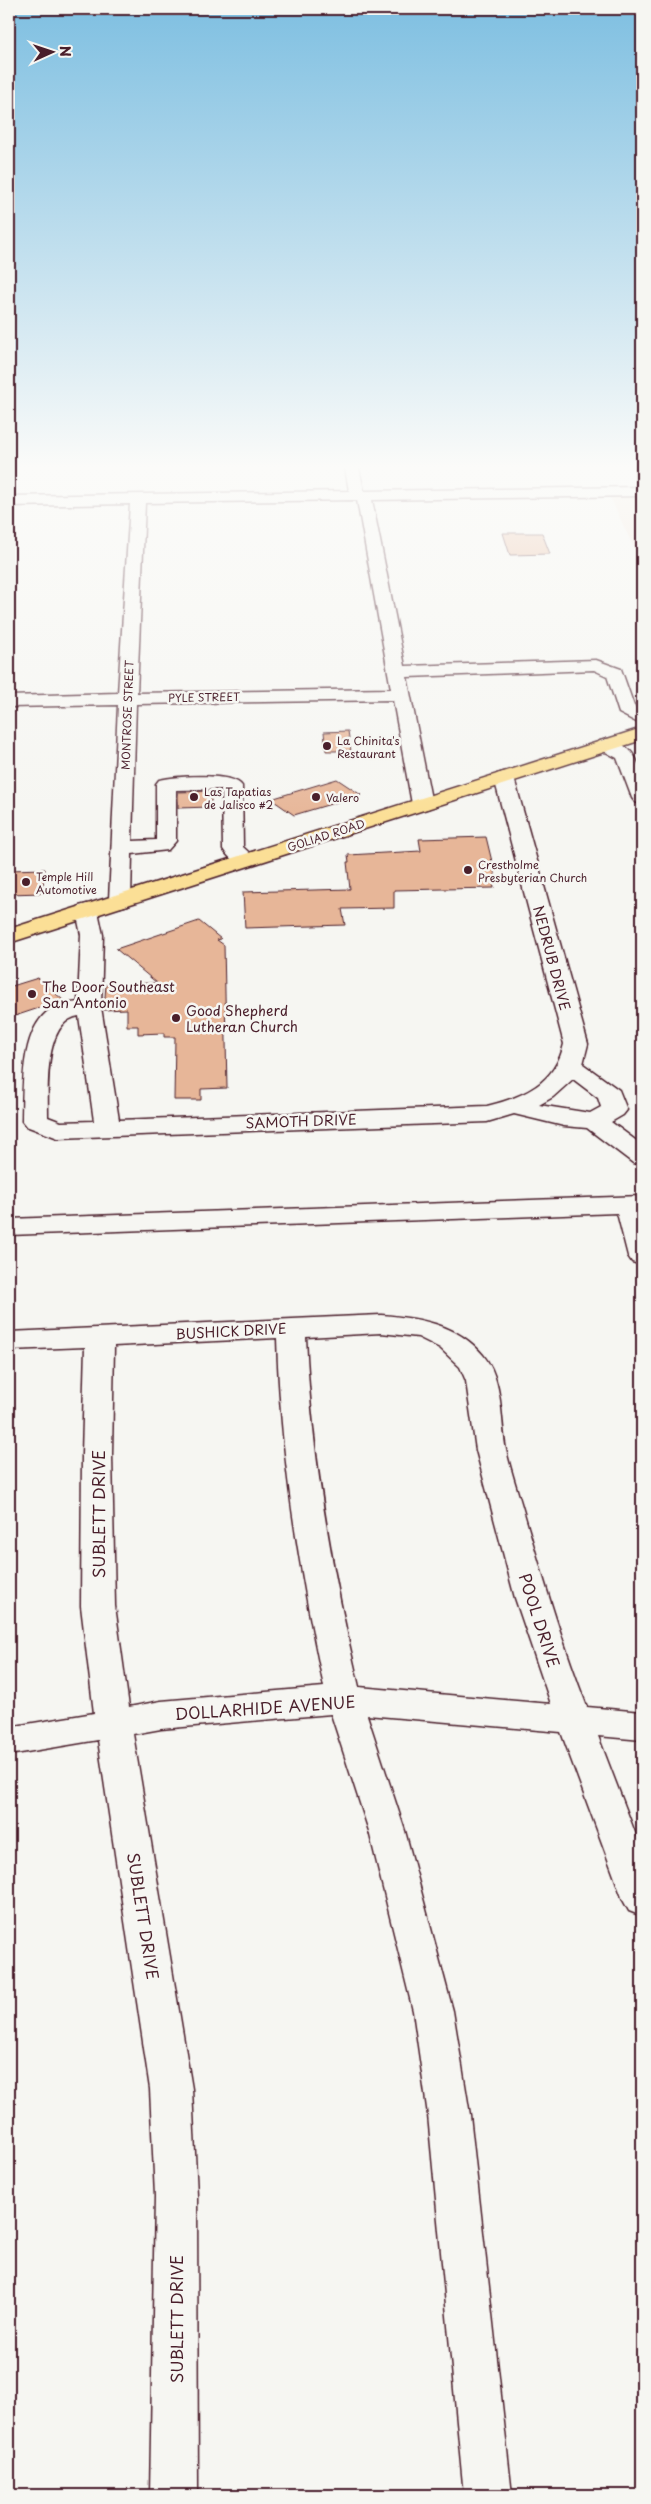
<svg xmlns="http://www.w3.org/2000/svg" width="651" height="2504" viewBox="0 0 651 2504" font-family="'Playpen Sans',sans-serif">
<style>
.built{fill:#f2e3d7}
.building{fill:#e7b698;stroke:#4a1f2b}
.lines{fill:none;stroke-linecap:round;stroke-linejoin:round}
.minor-casing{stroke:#4a1f2b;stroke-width:3}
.major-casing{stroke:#4a1f2b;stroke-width:3}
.minor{fill:#f6f6f2;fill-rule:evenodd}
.major{fill:#fbdf96;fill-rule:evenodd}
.poi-dot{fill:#4a1f2b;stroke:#f6f6f2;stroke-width:2}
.labels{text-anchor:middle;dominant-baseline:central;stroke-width:5;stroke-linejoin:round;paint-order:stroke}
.far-street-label{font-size:11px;fill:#4a1f2b;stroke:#f6f6f2}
.far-poi-label{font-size:11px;fill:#4a1f2b;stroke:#f6f6f2;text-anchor:start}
.street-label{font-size:14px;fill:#4a1f2b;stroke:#f6f6f2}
.poi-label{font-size:14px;fill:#4a1f2b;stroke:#f6f6f2;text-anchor:start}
.near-street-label{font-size:16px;fill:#4a1f2b;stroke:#f6f6f2}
</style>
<rect width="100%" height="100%" fill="#f6f6f2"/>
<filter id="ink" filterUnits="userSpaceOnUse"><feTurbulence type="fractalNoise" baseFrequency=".02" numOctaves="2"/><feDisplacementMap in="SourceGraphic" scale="10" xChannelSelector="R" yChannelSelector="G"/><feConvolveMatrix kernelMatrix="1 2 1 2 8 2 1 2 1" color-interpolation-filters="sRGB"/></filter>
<g filter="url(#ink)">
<!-- built -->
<path class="built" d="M610,497H642V565Z"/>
<!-- building -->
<path class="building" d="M503,533H542L550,554L510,555Z
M348,731L351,751H326L324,732Z
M337,779L361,795L294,815L271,799Z
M211,791V807L178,808V792Z
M486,837L496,878H492L494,888L394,890V908L342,909L345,925L245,928L243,892L350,889L347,862H349L348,855L421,851L419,839Z
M45,869L42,893L9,894V870Z
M199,921L221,939L217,940L224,945L227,1088L201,1089V1100H174L175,1037H164V1033L138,1034V1026H127V1009L104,1010L106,984L157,983L116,949Z
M38,978L63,1000L9,1018V987Z"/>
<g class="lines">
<defs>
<path id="minor" d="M345,468H359L364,491L642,487V496L372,500L405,666L596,660L621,669L634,706L642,711V725L619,713L607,676L594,670L407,677L432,804L429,808L422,810L415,808L412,804L393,700L136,704L132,841L156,840V784L159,780C175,776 233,772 242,786L243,847L257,860L253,864C240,868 230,860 223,849L222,789L176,790V841L168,850L132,854L131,900L128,905L120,907L112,905L109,900L118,705L9,707V696L118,693L130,504L9,506V496L349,491ZM357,500L391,689L137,693L145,503Z
M607,739C643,748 642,773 642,804L635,802L632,798L617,758L600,749L597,745L600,741Z
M504,772L511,774L514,778L588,1044L583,1064L619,1090L627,1110L623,1115L611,1122L642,1145V1165L633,1163L587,1128L564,1126L514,1114L487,1122L58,1138L26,1126L22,1121C23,1088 20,1029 51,1009C58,1004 69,1003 78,1002L81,935L76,911L79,906L87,904L95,906L98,911L103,935L101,1007L119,1120L487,1106C523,1097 555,1084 564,1044L494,778L497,774ZM79,1016L94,1121L61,1122L48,1117C48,1090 43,1021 79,1016ZM573,1079L598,1098L601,1107L590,1113L539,1105L553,1097Z
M642,1196V1265L632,1262L628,1256L617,1213L9,1235V1219Z
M381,1315C419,1318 457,1324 483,1355C504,1380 500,1421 506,1450C512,1476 521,1501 528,1527C546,1588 564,1648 587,1707L642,1712V1740L598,1736L642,1851V1916L629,1911L623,1900L561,1732L367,1715L405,1831L453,2011L470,2115L512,2495H464L428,2115L413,2011L369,1831L331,1714L161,1729L133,1734L192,2089L197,2196L198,2495H150L155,2196L150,2089L98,1740L9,1755V1727L94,1713L81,1606L82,1454L85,1347L9,1350V1332ZM381,1333L418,1337L440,1348L460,1367L466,1381L476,1450L515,1598L551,1704L359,1687C332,1572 311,1455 306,1337ZM277,1338C280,1456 300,1572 324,1687L161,1701L129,1707L115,1606L112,1454L114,1346Z"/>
<path id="major" d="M642,728V740L9,943V929Z"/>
</defs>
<!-- minor casing -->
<use href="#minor" class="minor-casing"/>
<!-- major casing -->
<use href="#major" class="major-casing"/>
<!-- minor -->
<use href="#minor" class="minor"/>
<!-- major -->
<use href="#major" class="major"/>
</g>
</g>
<!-- sky -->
<linearGradient id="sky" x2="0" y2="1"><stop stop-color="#7ebfe1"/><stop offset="0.57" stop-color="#fbfbf9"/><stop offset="1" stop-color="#fbfbf9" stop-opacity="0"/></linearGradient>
<rect width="651" height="819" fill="url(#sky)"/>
<!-- markers -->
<g class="poi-dot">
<circle cx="327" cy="746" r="5"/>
<circle cx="194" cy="797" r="5"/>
<circle cx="316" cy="797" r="5"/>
<circle cx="468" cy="870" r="5"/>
<circle cx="26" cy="882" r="5"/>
<circle cx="32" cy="994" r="5"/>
<circle cx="176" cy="1018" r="5"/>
</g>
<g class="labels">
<!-- far-street labels -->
<g class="far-street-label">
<text transform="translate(204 697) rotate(-1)">PYLE STREET</text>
<text transform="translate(127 715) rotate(-88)">MONTROSE STREET</text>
<text transform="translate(326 835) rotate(-18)">GOLIAD ROAD</text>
</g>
<!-- far-poi labels -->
<g class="far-poi-label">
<text x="337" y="740">La Chinita's<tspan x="337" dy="13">Restaurant</tspan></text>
<text x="204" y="791">Las Tapatias<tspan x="204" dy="13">de Jalisco #2</tspan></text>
<text x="326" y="797">Valero</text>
<text x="478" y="864">Crestholme<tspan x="478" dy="13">Presbyterian Church</tspan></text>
<text x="36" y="876">Temple Hill<tspan x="36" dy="13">Automotive</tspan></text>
</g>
<!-- street labels -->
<g class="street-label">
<text transform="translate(552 958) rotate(75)">NEDRUB DRIVE</text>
<text transform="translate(301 1121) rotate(-2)">SAMOTH DRIVE</text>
<text transform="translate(231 1331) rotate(-3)">BUSHICK DRIVE</text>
</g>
<!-- poi labels -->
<g class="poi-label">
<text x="42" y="986">The Door Southeast<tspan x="42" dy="16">San Antonio</tspan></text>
<text x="186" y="1010">Good Shepherd<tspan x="186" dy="16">Lutheran Church</tspan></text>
</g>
<!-- near-street labels -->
<g class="near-street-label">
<text transform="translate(98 1514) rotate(-90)">SUBLETT DRIVE</text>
<text transform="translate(540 1620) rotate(72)">POOL DRIVE</text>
<text transform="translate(265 1707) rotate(-4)">DOLLARHIDE AVENUE</text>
<text transform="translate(144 1916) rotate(81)">SUBLETT DRIVE</text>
<text transform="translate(176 2319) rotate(-90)">SUBLETT DRIVE</text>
</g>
</g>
<!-- margin -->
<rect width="651" height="2504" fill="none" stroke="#f6f6f2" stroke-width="30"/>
<rect x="15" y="15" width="621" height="2474" fill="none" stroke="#4a1f2b" stroke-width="2" filter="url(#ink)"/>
<!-- north arrow -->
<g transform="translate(52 52) rotate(87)" stroke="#f6f6f2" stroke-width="4" paint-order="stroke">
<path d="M0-4L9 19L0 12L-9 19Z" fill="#4a1f2b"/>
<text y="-8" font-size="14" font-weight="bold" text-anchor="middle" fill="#4a1f2b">N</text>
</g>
</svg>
